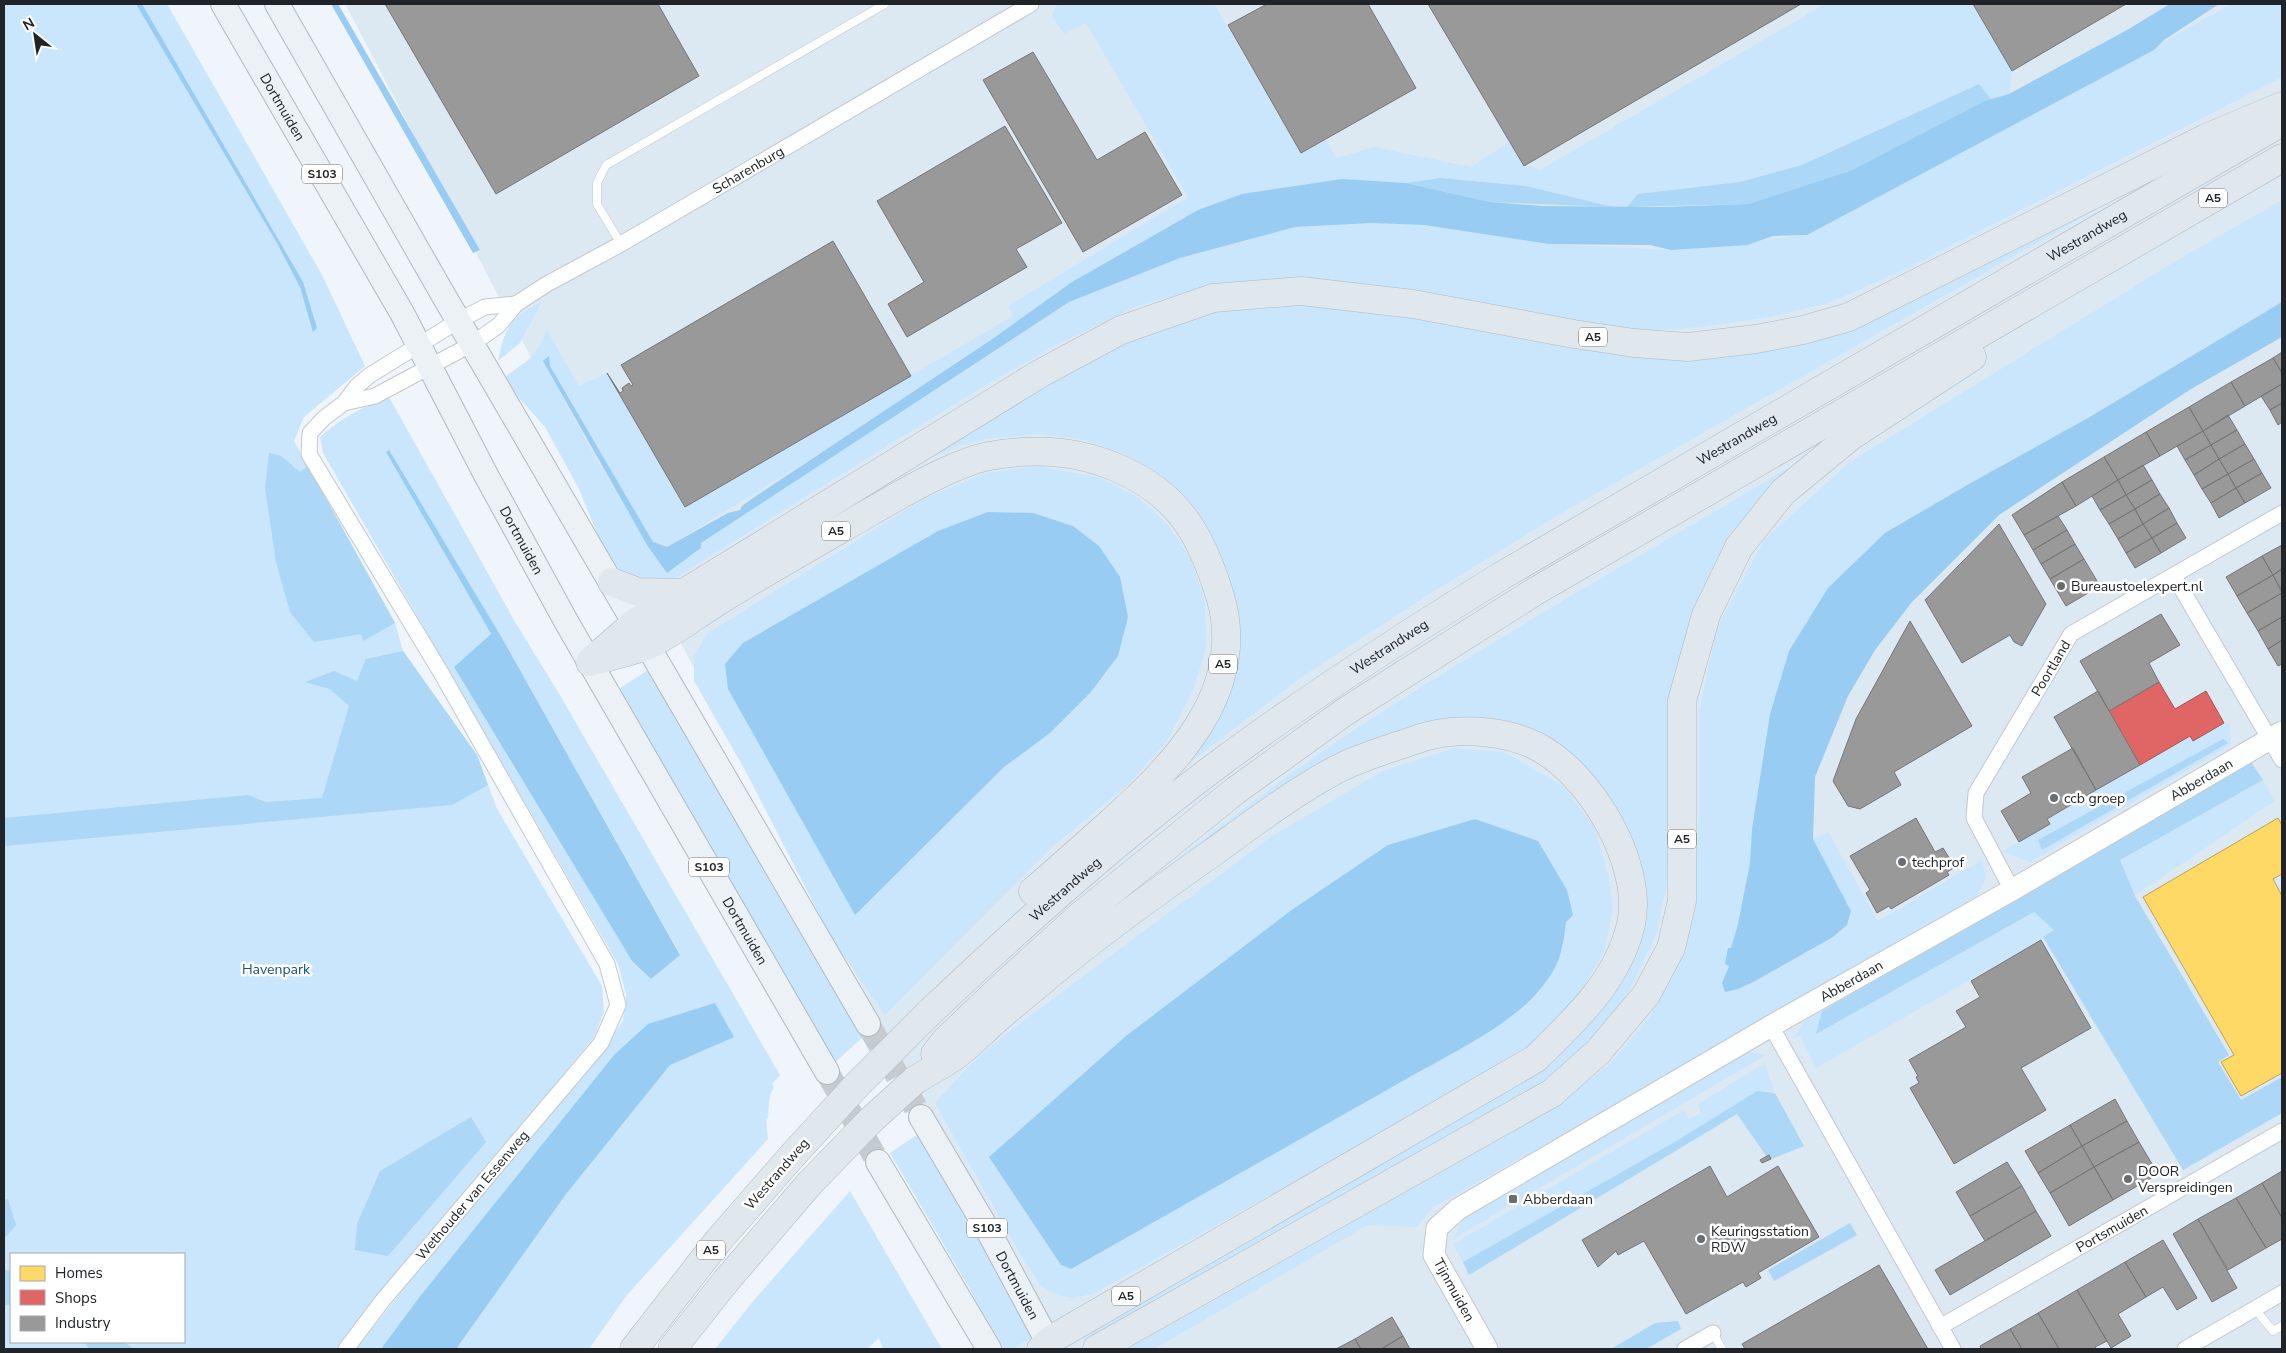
<svg xmlns="http://www.w3.org/2000/svg" width="2286" height="1353" viewBox="0 0 2286 1353" font-family="'Nunito Sans',sans-serif">
<style>
.built{fill:#dce9f3}
.green{fill:#c9e6fc;fill-rule:evenodd}
.forest{fill:#acd7f6}
.water{fill:#98ccf2}
.homes{fill:#ffd966;stroke:#bca353}
.shops{fill:#e06666;stroke:#a65253}
.industry{fill:#999;stroke:#757677}
.lines{fill:none;stroke-linecap:round;stroke-linejoin:round}
.primary-tunnel{stroke:#c6cbd0;stroke-width:24;stroke-dasharray:24 12;stroke-linecap:butt}
.service-casing{stroke:#c4c8cc;stroke-width:9}
.minor-casing{stroke:#c4c8cc;stroke-width:17}
.secondary-casing{stroke:#c4c8cc;stroke-width:23}
.primary-casing{stroke:#afb9c1;stroke-width:26}
.motorway-casing{stroke:#afb9c1;stroke-width:29}
.service{stroke:#fdfefe;stroke-width:8}
.minor{stroke:#fdfefe;stroke-width:15}
.secondary{stroke:#fdfefe;stroke-width:21}
.primary{stroke:#ebf1f5;stroke-width:24}
.motorway{stroke:#e0e7ed;stroke-width:28}
.motorway-bridge-casing{stroke:#afb9c1;stroke-width:29;stroke-linecap:butt}
.motorway-bridge{stroke:#e0e7ed;stroke-width:28}
.poi-dot{fill:#686d72;stroke:#fff;stroke-width:2}
.labels{text-anchor:middle;dominant-baseline:central;stroke-width:5;stroke-linejoin:round;paint-order:stroke}
.shield{fill:#fff;stroke:#636668;stroke-width:1}
.shield-label{font-size:12px;font-weight:bold;fill:#202428}
.street-label{font-size:14px;fill:#202428;stroke:#fff}
.poi-label{font-size:14px;fill:#202428;stroke:#fff;text-anchor:start}
.park-label{font-size:14px;fill:#1b5073;stroke:#fff}
</style>
<rect width="100%" height="100%" fill="#eff5fa"/>
<!-- built -->
<path class="built" d="M345,4H2282V1349H992L867,997Z"/>
<!-- green -->
<path class="green" d="M4,4H167L322,275L365,366L304,417L294,441L395,623L403,651L477,755L497,809L602,986L604,1012L594,1037L379,1297L339,1349H4ZM11,1254H184V1342H11Z
M1057,4H1214L1301,153L1326,139L1336,158L1374,147L1471,167L1509,142L1526,165L1540,170L1825,4H1973L2012,71L2009,94L1991,99L1979,84L1802,165L1740,182L1638,194L1627,207H1613L1526,186L1441,178L1406,183L1342,179L1242,194L1198,210L1072,282L991,340L856,431L667,547L653,542L550,366L549,356L544,361C580,432 622,507 667,573L701,549V543L1069,302L1180,258L1295,227L1372,223L1424,225L1549,244L1671,250L1807,235L2119,67L2231,4H2282V77L1902,271L1828,303L1770,317L1701,327L1625,332L1424,294L1336,281L1274,279L1205,287L1137,306L1054,346L979,389L667,583L635,580L620,571L601,543L579,489L545,427L510,388L506,376C529,360 536,357 547,330L579,386L607,373L685,507L1013,316L1008,306L1188,197L1086,23L1064,34L1052,16Z
M2282,200V302L2088,418L1789,651L1770,714L1752,829L1750,863L1738,924L1731,948H1728L1729,966L1722,983L1755,981L1833,937L1847,925L1851,911L1813,839L1828,832L1878,921L1982,860L1986,878L1976,897L1739,1035L1434,1207L1416,1227L1368,1225L1154,1349H1128L1545,1113L1609,1065L1652,1014L1671,972L1693,897L1699,820V712L1717,628L1764,540L1850,462L2174,262Z
M2111,201L1560,514L1428,595L1303,676L1171,777L1234,653L1156,475L1122,453L1085,440L1040,434L984,439L959,446L933,457V446L1066,367L1206,310L1270,301L1399,310L1567,347L1649,356L1784,342Z
M542,301L520,343L498,361C505,325 511,319 542,301Z
M389,397L514,620L561,697L780,1075L772,1084L774,1087C768,1096 769,1107 768,1118H766L768,1139L627,1295L589,1349H356L416,1273L590,1065L623,1021L626,994L618,964L323,453L320,437C341,418 362,407 389,397ZM386,452L502,638L680,954L651,979L632,961L454,667L491,634Z
M1037,466L1101,478L1139,498L1167,524L1191,559L1204,599L1207,644L1194,688L1167,741L1129,784L1053,846L885,1015L833,941L745,770L694,681V656L708,633L925,498L986,473Z
M1788,468L1790,474L1712,572L1671,800L1667,883L1657,933L1628,993L1605,1029L1553,1075L1477,1121L1087,1346L1077,1330L1522,1076L1633,940L1609,801L1484,721H1426L1365,742L1322,766L1139,889C1214,832 1288,772 1368,721C1505,632 1648,552 1788,468Z
M648,670L654,673L864,1036L832,1065L617,695L620,688Z
M2230,722L2231,745L2030,862L2002,852L2019,842L2047,819L2190,736Z
M1454,748L1504,752L1563,786L1595,828L1609,879L1613,909L1604,952L1574,1003L1534,1042L1445,1097L1093,1294L1073,1298L1057,1295L1041,1286L1015,1245L935,1103L974,1061L1019,1024L1272,836L1383,771Z
M2263,780L2275,801L2134,896L2120,860Z
M2034,912L2055,931L1816,1068L1800,1036L1794,1038L1804,1021L1822,1011L1817,1033Z
M1749,1052L1766,1055L1453,1239L1464,1217Z
M1765,1063L1774,1091L1757,1092L1678,1140L1463,1262L1453,1244L1684,1110L1689,1120L1701,1113L1698,1104Z
M921,1132L1036,1335L1012,1349H1005L890,1153Z
M850,1191L942,1349H883L879,1338L867,1349H715L754,1300Z"/>
<!-- forest -->
<path class="forest" d="M1979,84L1991,99L1852,170L1748,204L1627,207L1638,194L1740,182L1802,165Z
M1441,178L1526,186L1613,207L1490,202L1406,183Z
M269,453L281,456L300,472L308,466L395,623L363,641L361,634L314,642L290,612L276,562L265,488Z
M403,651L477,755L488,785L452,805L4,846V818L248,795L266,802L322,798L349,706L330,689L305,682L334,671L357,681L366,659Z
M2223,739L2228,743L2042,850L2038,840Z
M2251,762L2263,780L2120,860L2135,896L2229,1055L2218,1062L2241,1100L2282,1077V1113L2183,1170L2043,937L2054,930L2034,912L1816,1034L1822,1011Z
M1757,1091L1775,1093L1804,1146L1769,1160L1737,1114L1469,1275L1463,1262L1678,1140Z
M471,1117L486,1142L388,1256L355,1250L357,1224L380,1171Z
M8,1199L16,1225L4,1239V1200Z
M1850,1223L1857,1235L1774,1281L1768,1270Z
M4,1270L11,1271V1304L4,1306Z
M1678,1321L1681,1329L1646,1349H1611L1655,1323Z
M84,1342H124L134,1349H89Z"/>
<!-- water -->
<path class="water" d="M136,4H142L303,282L317,328L313,332L300,287L277,243Z
M331,4H338L480,250L473,253Z
M2170,4H2219L2164,40L2154,50L1807,235L1773,236L1747,245L1671,250L1650,245L1549,244L1424,225L1372,223L1295,227L1180,258L1069,302L701,543V548L667,573L647,545L543,361L549,356L550,366L653,542L667,547L728,513L740,510L742,506L753,498L991,340L1072,282L1198,210L1242,194L1342,179L1406,183L1490,202L1543,206L1663,207L1748,204L1852,170L1985,101L2009,94L2127,30Z
M2282,302V337L2191,389L1999,515L1912,602L1875,650L1848,696L1815,777L1813,839L1851,911L1847,925L1833,937L1755,981L1738,989L1725,992L1722,983L1729,966L1725,964L1728,948H1731L1738,924L1750,863L1752,829L1770,714L1789,651L1828,588L1885,533L1969,484L2088,418Z
M389,450L502,638L680,955L651,979L632,961L454,667L491,634L386,452Z
M988,512L1033,513L1073,526L1099,546L1120,577L1128,617L1118,656L1090,693L1050,733L1004,767L855,915L728,689L725,664L743,643L938,531Z
M1475,819L1538,841L1567,890L1573,915L1566,922C1562,955 1559,968 1536,994C1504,1030 1436,1061 1394,1086C1286,1147 1179,1208 1071,1269L1061,1265L989,1157L1126,1036L1293,909L1388,845Z
M715,1003L734,1037L670,1065L566,1194L456,1349H381L418,1299L615,1054L648,1024Z"/>
<!-- homes -->
<path class="homes" d="M2278,818L2282,825V874L2273,879L2282,896V1073L2241,1096L2221,1062L2234,1055L2143,897Z"/>
<!-- shops -->
<path class="shops" d="M2159,682L2175,709L2206,691L2224,723L2193,741L2190,736L2140,765L2109,711Z"/>
<!-- industry -->
<path class="industry" d="M385,4H658L699,76L496,194Z
M1267,4H1368L1416,88L1301,153L1228,25Z
M1428,4H1801L1524,166Z
M1973,4H2126L2012,71Z
M1033,52L1097,160L1145,132L1182,195L1083,252L983,80Z
M1005,126L1062,223L1016,249L1027,267L907,337L888,304L924,282L877,201Z
M833,241L911,376L685,507L607,373L620,393L623,391L622,388L629,383L631,386L633,385L621,365Z
M2282,352V373L2273,358Z
M2273,358L2282,373V384L2245,406L2231,382Z
M2231,382L2245,406L2203,431L2189,407Z
M2282,384V403L2270,410L2261,396Z
M2282,403V422L2278,425L2270,410Z
M2189,407L2203,431L2160,456L2146,432Z
M2228,415L2237,430L2211,445L2203,431Z
M2237,430L2245,444L2219,459L2211,445Z
M2203,431L2211,445L2185,460L2177,446Z
M2146,432L2160,456L2118,480L2104,457Z
M2245,444L2254,459L2228,474L2219,459Z
M2211,445L2219,459L2194,475L2185,460Z
M2104,457L2118,480L2076,506L2062,482Z
M2219,459L2228,474L2202,489L2194,475Z
M2254,459L2262,473L2236,488L2228,474Z
M2143,465L2152,480L2126,495L2118,480Z
M2262,473L2271,488L2245,503L2236,488Z
M2228,474L2236,488L2211,503L2202,489Z
M2118,480L2126,495L2100,510L2092,496Z
M2152,480L2160,494L2135,509L2126,495Z
M2062,482L2076,506L2024,535L2012,515Z
M2236,488L2245,503L2219,518L2211,503Z
M2160,494L2169,508L2143,524L2135,509Z
M2126,495L2135,509L2109,524L2100,510Z
M2169,508L2177,523L2152,538L2143,524Z
M2135,509L2143,524L2118,539L2109,524Z
M2058,516L2067,530L2033,550L2024,535Z
M2177,523L2186,538L2161,553L2152,538Z
M1999,524L2046,604L2022,646L2014,642L2010,635L1962,663L1925,600Z
M2143,524L2152,538L2126,553L2118,539Z
M2067,530L2075,544L2041,564L2033,550Z
M2152,538L2161,553L2135,568L2126,553Z
M2075,544L2084,559L2050,579L2041,564Z
M2282,545V569L2273,575L2262,556Z
M2262,556L2273,575L2237,596L2226,577Z
M2084,559L2100,586L2066,606L2050,579Z
M2282,569V591L2273,575Z
M2273,575L2282,593L2247,613L2237,596Z
M2282,593V617L2258,631L2247,613Z
M2161,614L2180,645L2149,663L2159,682L2109,711L2080,661Z
M2282,617V640L2268,649L2258,631Z
M1910,621L1972,726L1894,772L1901,785L1860,809L1848,806L1833,781L1856,719Z
M2282,640V664L2278,666L2268,649Z
M2098,691L2140,765L2096,790L2054,717Z
M2073,748L2096,790L2047,819L2050,824L2019,842L2001,811L2031,793L2022,777Z
M1916,818L1935,852L1943,848L1955,867L1947,872L1949,875L1891,909L1889,906L1877,913L1866,893L1870,890L1850,856Z
M2041,940L2091,1028L2021,1068L2046,1110L1954,1164L1910,1088L1919,1083L1916,1077L1918,1076L1909,1060L1966,1027L1956,1011L1980,997L1971,981Z
M2115,1099L2127,1121L2082,1146L2070,1125Z
M2127,1121L2139,1142L2094,1167L2082,1146Z
M2070,1125L2082,1146L2038,1173L2025,1151Z
M2139,1142L2158,1174L2113,1200L2094,1167Z
M2082,1146L2094,1167L2050,1193L2038,1173Z
M1769,1155L1771,1159L1762,1163L1760,1160Z
M2007,1162L2022,1186L1970,1216L1956,1192Z
M1710,1166L1727,1197L1778,1166L1819,1237L1758,1273L1761,1278L1746,1287L1743,1282L1686,1314L1644,1241L1618,1255L1616,1251L1598,1267L1582,1240Z
M2094,1167L2113,1200L2069,1226L2050,1193Z
M2282,1171V1218L2262,1183Z
M2262,1183L2282,1218V1239L2266,1248L2236,1198Z
M2022,1186L2036,1211L1985,1241L1970,1216Z
M2236,1198L2266,1248L2228,1270L2198,1219Z
M2036,1211L2051,1236L1950,1295L1935,1270Z
M2198,1219L2237,1288L2212,1302L2173,1234Z
M2163,1240L2197,1298L2177,1310L2163,1287L2146,1297L2125,1262Z
M2125,1262L2146,1297L2118,1314L2131,1336L2111,1348L2077,1290Z
M1879,1265L1928,1349H1745L1742,1344Z
M2077,1290L2107,1341L2095,1347L2097,1349H2059L2038,1313Z
M2038,1313L2059,1349H2022L2010,1329Z
M1392,1317L1403,1336L1381,1349H1361L1355,1339Z
M2010,1329L2022,1349H1981L1980,1346Z
M1403,1336L1410,1349H1381Z
M1355,1339L1361,1349H1336Z"/>
<g class="lines">
<!-- primary-tunnel -->
<path class="primary-tunnel" d="M868,1024L921,1117
M827,1072L878,1162"/>
<defs>
<path id="service" d="M621,244L597,204V183L606,165L885,4
M2255,1309L2273,1331L2282,1326
M1713,1333L1722,1349"/>
<g id="minor">
<path id="s1" d="M344,403L375,396L472,344L499,325L516,304L547,284L621,244L1031,4"/>
<path d="M2174,576L2282,760"/>
<path id="s2" d="M2012,890L1974,818L1976,793L2071,634L2282,513"/>
<path d="M1771,1026L1953,1349"/>
<path id="s3" d="M1940,1327L2282,1131"/>
<path id="s4" d="M346,1349L383,1300L601,1043L618,1005L607,964L440,671L309,454L310,433L324,418L344,403L357,386L370,375L458,321L485,307L516,304"/>
<path d="M1685,1349L1713,1333"/>
<path d="M2185,1349L2282,1293"/>
</g>
<g id="secondary">
<path id="s5" d="M1487,1349L1434,1255L1437,1228L1458,1209L1771,1026L2012,890L2282,732"/>
</g>
<g id="primary">
<path id="s6" d="M223,4L402,313L486,475L567,623L827,1072"/>
<path d="M277,4L441,291L868,1024"/>
<path id="s7" d="M921,1117L990,1234L1048,1342"/>
<path d="M878,1162L989,1349"/>
</g>
<g id="motorway">
<path d="M612,582L638,592L683,593"/>
<path d="M597,660C613,656 630,652 646,646C671,635 694,616 717,602C768,570 820,541 872,511C903,493 954,463 989,456C1032,448 1075,450 1115,467C1178,493 1201,534 1220,596C1249,692 1173,766 1109,824C1084,846 1059,869 1033,891"/>
<path d="M590,662L635,623L1041,373L1121,330L1213,298L1301,291L1413,304L1574,334L1634,343L1688,347L1756,339L1803,330L1849,317L2206,138L2282,106"/>
<path id="s8" d="M929,1013C1023,924 1120,837 1224,760C1313,694 1407,634 1501,576L2282,122"/>
<path d="M935,1054L945,1041L1006,983L1079,917L1235,791L1346,711L1534,592L2282,158"/>
<path d="M914,1081C926,1073 940,1066 952,1058C966,1049 978,1036 990,1025C1011,1006 1033,989 1054,971C1105,929 1158,891 1212,853C1251,825 1290,795 1332,772C1353,760 1377,753 1400,745C1411,742 1421,737 1432,735C1465,728 1506,731 1536,746C1590,773 1644,864 1631,924C1618,981 1575,1020 1535,1059L1052,1339L1041,1349"/>
<path d="M634,1349L718,1241L792,1156"/>
<path d="M672,1349L726,1281L809,1184"/>
<path d="M1097,1349L1552,1093L1598,1052L1646,995L1671,948L1682,901V701L1706,615L1739,547L1783,492L1851,436L1972,357"/>
</g>
</defs>
<!-- service casing -->
<use href="#service" class="service-casing"/>
<!-- minor casing -->
<use href="#minor" class="minor-casing"/>
<!-- secondary casing -->
<use href="#secondary" class="secondary-casing"/>
<!-- primary casing -->
<use href="#primary" class="primary-casing"/>
<!-- motorway casing -->
<use href="#motorway" class="motorway-casing"/>
<!-- service -->
<use href="#service" class="service"/>
<!-- minor -->
<use href="#minor" class="minor"/>
<!-- secondary -->
<use href="#secondary" class="secondary"/>
<!-- primary -->
<use href="#primary" class="primary"/>
<!-- motorway -->
<use href="#motorway" class="motorway"/>
<defs>
<path id="motorway-bridge" d="M792,1156L857,1085L929,1013
M809,1184L871,1120L914,1081"/>
</defs>
<!-- motorway-bridge casing -->
<use href="#motorway-bridge" class="motorway-bridge-casing"/>
<!-- motorway-bridge -->
<use href="#motorway-bridge" class="motorway-bridge"/>
</g>
<!-- markers -->
<g class="poi-dot">
<circle cx="2061" cy="586" r="5"/>
<circle cx="2054" cy="798" r="5"/>
<circle cx="1902" cy="862" r="5"/>
<circle cx="2128" cy="1179" r="5"/>
<rect x="1508" y="1194" width="10" height="10" rx="2.5"/>
<circle cx="1701" cy="1239" r="5"/>
</g>
<g class="labels">
<!-- shield labels -->
<g class="shield">
<rect x="302" y="164.5" width="40" height="19" rx="4"/>
<rect x="2199" y="188.5" width="28" height="19" rx="4"/>
<rect x="1579" y="327.5" width="28" height="19" rx="4"/>
<rect x="822" y="521.5" width="28" height="19" rx="4"/>
<rect x="1209" y="654.5" width="28" height="19" rx="4"/>
<rect x="1668" y="829.5" width="28" height="19" rx="4"/>
<rect x="689" y="857.5" width="40" height="19" rx="4"/>
<rect x="967" y="1218.5" width="40" height="19" rx="4"/>
<rect x="697" y="1240.5" width="28" height="19" rx="4"/>
<rect x="1112" y="1286.5" width="28" height="19" rx="4"/>
</g>
<g class="shield-label">
<text x="322" y="174">S103</text>
<text x="2213" y="198">A5</text>
<text x="1593" y="337">A5</text>
<text x="836" y="531">A5</text>
<text x="1223" y="664">A5</text>
<text x="1682" y="839">A5</text>
<text x="709" y="867">S103</text>
<text x="987" y="1228">S103</text>
<text x="711" y="1250">A5</text>
<text x="1126" y="1296">A5</text>
</g>
<!-- street labels -->
<g class="street-label">
<text stroke="none"><textPath href="#s6" startOffset="119">Dortmuiden</textPath></text>
<text stroke="none"><textPath href="#s1" startOffset="470">Scharenburg</textPath></text>
<text stroke="none"><textPath href="#s8" startOffset="1399">Westrandweg</textPath></text>
<text stroke="none"><textPath href="#s8" startOffset="994">Westrandweg</textPath></text>
<text stroke="none"><textPath href="#s6" startOffset="614">Dortmuiden</textPath></text>
<text stroke="none"><textPath href="#s8" startOffset="589">Westrandweg</textPath></text>
<text stroke="none"><textPath href="#s2" startOffset="252">Poortland</textPath></text>
<text stroke="none"><textPath href="#s5" startOffset="1022">Abberdaan</textPath></text>
<text stroke="none"><textPath href="#s8" startOffset="184">Westrandweg</textPath></text>
<text stroke="none"><textPath href="#s6" startOffset="1064">Dortmuiden</textPath></text>
<text stroke="none"><textPath href="#s5" startOffset="618">Abberdaan</textPath></text>
<text transform="translate(777 1174) rotate(-49)">Westrandweg</text>
<text stroke="none"><textPath href="#s4" startOffset="199">Wethouder van Essenweg</textPath></text>
<text stroke="none"><textPath href="#s3" startOffset="198">Portsmuiden</textPath></text>
<text stroke="none"><textPath href="#s7" startOffset="194">Dortmuiden</textPath></text>
<text transform="translate(1454 1290) rotate(61)">Tijnmuiden</text>
</g>
<!-- poi labels -->
<g class="poi-label">
<text x="2071" y="586">Bureaustoelexpert.nl</text>
<text x="2064" y="798">ccb groep</text>
<text x="1912" y="862">techprof</text>
<text x="2138" y="1171">DOOR<tspan x="2138" dy="16">Verspreidingen</tspan></text>
<text x="1523" y="1199">Abberdaan</text>
<text x="1711" y="1231">Keuringsstation<tspan x="1711" dy="16">RDW</tspan></text>
</g>
<!-- park labels -->
<g class="park-label">
<text x="276" y="969">Havenpark</text>
</g>
</g>
<!-- border -->
<rect width="2286" height="1353" fill="none" stroke="#202428" stroke-width="10"/>
<!-- legend -->
<rect x="10" y="1253" width="175" height="90" fill="#ffffff" stroke="#a6a7a9"/>
<rect x="20" y="1266" width="25" height="15" fill="#ffd966" stroke="#a6a7a9"/>
<text x="55" y="1278" font-size="15" fill="#202428">Homes</text>
<rect x="20" y="1290" width="25" height="15" fill="#e06666" stroke="#a6a7a9"/>
<text x="55" y="1303" font-size="15" fill="#202428">Shops</text>
<rect x="20" y="1316" width="25" height="15" fill="#999999" stroke="#a6a7a9"/>
<text x="55" y="1328" font-size="15" fill="#202428">Industry</text>
<!-- north arrow -->
<g transform="translate(35 35) rotate(330)" stroke="#ffffff" stroke-width="4" paint-order="stroke">
<path d="M0-4L9 19L0 12L-9 19Z" fill="#202428"/>
<text y="-8" font-size="14" font-weight="bold" text-anchor="middle" fill="#202428">N</text>
</g>
</svg>
